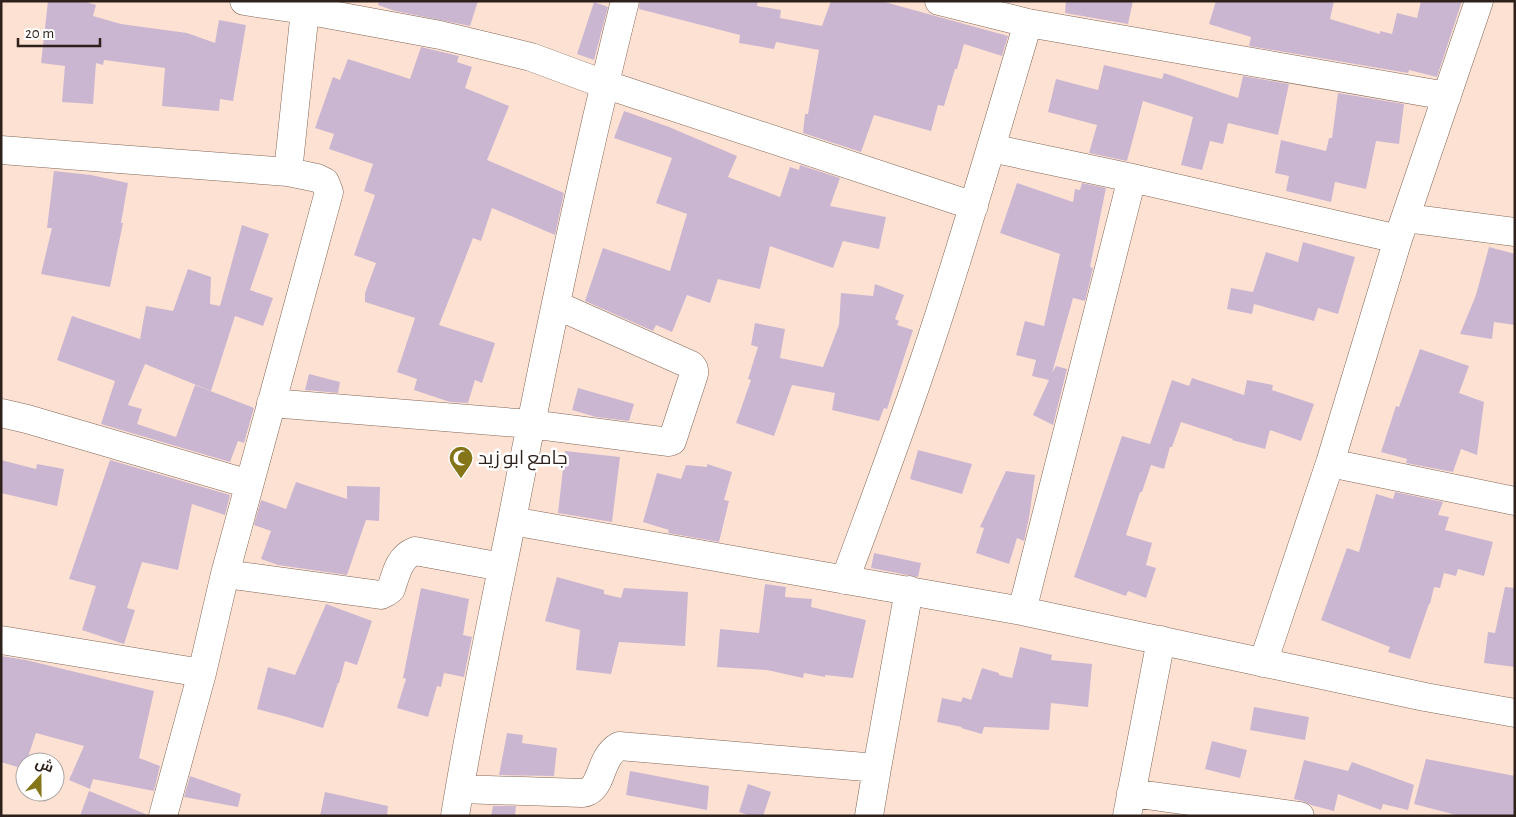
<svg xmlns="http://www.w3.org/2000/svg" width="1516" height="817" viewBox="0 0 1516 817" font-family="'Alegreya Sans',Cairo,sans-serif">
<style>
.building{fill:#cbb6d2}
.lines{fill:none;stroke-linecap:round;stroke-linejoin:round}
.minor-casing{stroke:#826555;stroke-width:29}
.minor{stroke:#fff;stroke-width:28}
.labels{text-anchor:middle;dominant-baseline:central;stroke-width:5;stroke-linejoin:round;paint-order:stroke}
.poi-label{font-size:19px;fill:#2e211b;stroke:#fff;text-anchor:start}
</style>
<rect width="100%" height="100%" fill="#fde2d3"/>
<!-- building -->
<path class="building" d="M48,1H83L96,5L93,16L121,24L187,33L215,43L219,20L246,25L233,101L220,99L219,111L162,106L165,68L104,60L103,65L96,63L93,104L62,102L65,66L41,63Z
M379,1H478L470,26L395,11L378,5Z
M640,1H758L757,6L781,10L780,18L822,26L831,1H881L1008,36L1002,56L964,44L957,69H955L944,106L938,105L931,131L874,115L861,152L803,133L805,114H808L819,50L776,42L774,49L739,43L740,35L639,9Z
M1066,1H1133L1128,24L1065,13Z
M1216,1H1334L1330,19L1380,34V31L1392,34L1397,13L1417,18L1421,1H1462L1437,77L1409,70L1408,73L1249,46L1251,37L1209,24Z
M594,2L608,7L594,60L577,54Z
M421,47L459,56L457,62L472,67L465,88L509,106L487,160L564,193L555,235L492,208L481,241L473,238L439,325L495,343L482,383L475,380L468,403L450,402L414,390L417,379L397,372L415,318L365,302V293L376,263L354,255L375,195L364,191L373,164L329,149L334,134L315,128L333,77L340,80L348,59L410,79Z
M1104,65L1162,79L1164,73L1238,98L1243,76L1289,84L1278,135L1228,123L1223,144L1210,141L1202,170L1181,165L1193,117L1143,101L1127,161L1089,153L1097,125L1048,112L1056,79L1098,90Z
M1338,93L1404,104L1399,144L1376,141L1366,189L1335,182L1331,202L1286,191L1289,176L1275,173L1281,140L1326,151L1329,138H1332Z
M624,111L669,127L737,156L728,177L780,197L790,167L799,170L800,165L840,178L830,206L886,217L879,249L843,241L833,268L770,246L760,289L718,279L710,303L687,295L672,332L656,325L653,331L585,301L603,248L670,271L687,214L656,203L672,158L614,138Z
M54,171L91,175L128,183L121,223H123L110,287L41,274L52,228H47Z
M1017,183L1073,202L1075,189L1080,190L1082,183L1106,188L1090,267L1093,268L1085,301L1073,298L1052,373L1056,366L1067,369L1053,425L1033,415L1049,380L1032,376L1036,360L1016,355L1025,321L1044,326L1060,254L1000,233Z
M242,225L269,234L250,290L273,298L263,326L235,316L211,391L145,364L128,405L142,409L137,424L176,437L195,385L254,408L244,443L238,441L230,462L101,424L115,381L57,360L72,316L140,339L146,306L173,311L188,269L211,277L210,304L220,306Z
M1303,242L1355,257L1338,314L1318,308L1314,321L1254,304L1252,314L1227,309L1231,288L1253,292L1266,252L1298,262Z
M1489,247L1515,254V325L1494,322L1492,339L1460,334L1476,295Z
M875,284L904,295L895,319L899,321L897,325L913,330L887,409L884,408L879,421L832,410L835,393L792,385L774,436L736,423L751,380L748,379L758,347L751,345L755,323L785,329L780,358L823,367L839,325L841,293L873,296Z
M1420,349L1469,366L1459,393L1484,402L1477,455L1461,449L1453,472L1406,463L1407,459L1381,452L1396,406L1399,407Z
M309,374L340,382L338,393L305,390Z
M1192,378L1244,395L1247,380L1273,385L1272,390L1314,404L1301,441L1270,430L1265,449L1232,440L1233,439L1181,422L1172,447H1170L1164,469L1151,465L1142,492H1140L1126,535L1152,543L1146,565L1156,568L1146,598L1128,591L1126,596L1074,577L1122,436L1150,444L1172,380L1189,386Z
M578,388L634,404L629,421L596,417L572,410Z
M918,450L972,464L962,494L910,479Z
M565,451L620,457L612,522L558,513Z
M1,460L36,469L37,464L64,469L57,506L1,493Z
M110,460L230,495L225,515L192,504L178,570L142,562L127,608L135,610L124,644L82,630L96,586L69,579Z
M707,464L732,472L724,500L729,501L719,542L668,533L669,530L643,522L657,473L681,479L686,465L707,467Z
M1006,471L1035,475L1029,518L1024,541L1017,538L1009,564L976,553L984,528L980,527Z
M296,482L347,499V486L380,487L379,521L366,520L347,575L278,565L261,559L271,531L254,525L261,500L286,509Z
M1395,492L1443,502L1438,515L1449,517L1445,530L1493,542L1484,576L1458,569L1456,576L1444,573L1440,588L1434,587L1430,604H1429L1410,659L1388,652L1390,647L1321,620L1347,548L1359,552L1376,494L1393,499Z
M874,553L921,563L918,577L871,568Z
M557,577L604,590V594L621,598L624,588L688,592L685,646L619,642L611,674L576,670L580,630L545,621Z
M765,584L786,587L785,597L812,599L811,607L866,620L853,678L825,675V677L804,673L803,678L767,670L717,667L720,629L759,633Z
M1505,587L1515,588V667L1484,663L1488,632L1495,633Z
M421,588L469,599L463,635L472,637L464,677L444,673L441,687L437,686L428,717L397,708L406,679L403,678Z
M326,604L372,621L357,665L345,661L339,683H338L323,728L287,717L257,709L268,667L295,675Z
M1020,647L1052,655L1051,660L1092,664L1088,707L1051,703L1049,730L984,727L982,734L961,728L962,727L937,722L942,698L961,702L963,697L971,700L982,668L999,673V675L1012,678Z
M1,656L26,660L154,691L139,758L160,766L154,791L93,779L90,789L69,780L84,746L36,733L24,769L1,762Z
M1254,707L1309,717L1305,740L1250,730Z
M507,733L523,735L522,743L557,748L554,776L499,775Z
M1212,741L1247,750L1240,778L1205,769Z
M1426,759L1515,776V816H1460L1414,804Z
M1304,760L1348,771L1352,762L1414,785L1408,810L1383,804L1381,810L1338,794L1334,811L1311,805L1302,801L1294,799Z
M630,771L709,786L707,810L626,795Z
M190,776L241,794L238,807L184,797Z
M748,784L771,792L763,816H751L739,812Z
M89,791L148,815V816H80Z
M325,792L388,806L387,816H320Z
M493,806H516L515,816H491Z"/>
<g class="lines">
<defs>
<path id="minor" d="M244,1L305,10L440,35L531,57L604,84L974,206
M939,1L1028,23L1447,96
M991,148L1132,178L1398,239
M1,150L288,172L317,178L325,182L329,192L225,574L202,673L163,816
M288,172L305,10
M1406,218L1515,232
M271,403L530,424L669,442L672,441L694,374V369L691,365L556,305
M1,413L27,419L249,484
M1330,463L1515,501
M512,521L1022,611L1425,697L1515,713
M225,574L381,595L387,592L391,589C396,574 399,557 415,551L502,567
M845,580C875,498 906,417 933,334C967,231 997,127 1028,23
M1022,611L1132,178
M1,640L202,673
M1263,663L1330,463L1398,239L1479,1
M460,789L582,793C584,793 587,792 589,791C603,783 600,757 619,746L877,768
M1131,793L1300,816
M455,816C471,717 492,618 512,520C546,346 582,173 625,1
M869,816L877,768L909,590
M1127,816L1161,640"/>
</defs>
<!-- minor casing -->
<use href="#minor" class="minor-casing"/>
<!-- minor -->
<use href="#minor" class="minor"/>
</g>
<!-- icons -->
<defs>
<symbol id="mosque-pin" viewBox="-11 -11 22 30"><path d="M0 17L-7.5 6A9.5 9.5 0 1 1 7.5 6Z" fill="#847519" stroke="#fff"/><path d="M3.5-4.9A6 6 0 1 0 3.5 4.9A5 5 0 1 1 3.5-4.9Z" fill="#fff"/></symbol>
</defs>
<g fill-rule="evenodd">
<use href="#mosque-pin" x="447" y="444" width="28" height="38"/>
</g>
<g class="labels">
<!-- poi labels -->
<g class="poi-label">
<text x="478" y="458">جامع ابو زيد</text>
</g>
</g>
<!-- border -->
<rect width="1516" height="817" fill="none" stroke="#2e211b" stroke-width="5"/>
<!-- north arrow -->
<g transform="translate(40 777) rotate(21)"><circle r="24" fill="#ffffff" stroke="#aba6a4"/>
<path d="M0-4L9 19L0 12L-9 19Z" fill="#847519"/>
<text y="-8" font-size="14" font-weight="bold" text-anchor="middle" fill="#2e211b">ش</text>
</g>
<!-- scale -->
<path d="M18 38v8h82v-8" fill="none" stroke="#2e211b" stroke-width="2.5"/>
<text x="25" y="38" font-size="15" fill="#2e211b" stroke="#ffffff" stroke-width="4" paint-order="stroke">20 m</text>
</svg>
